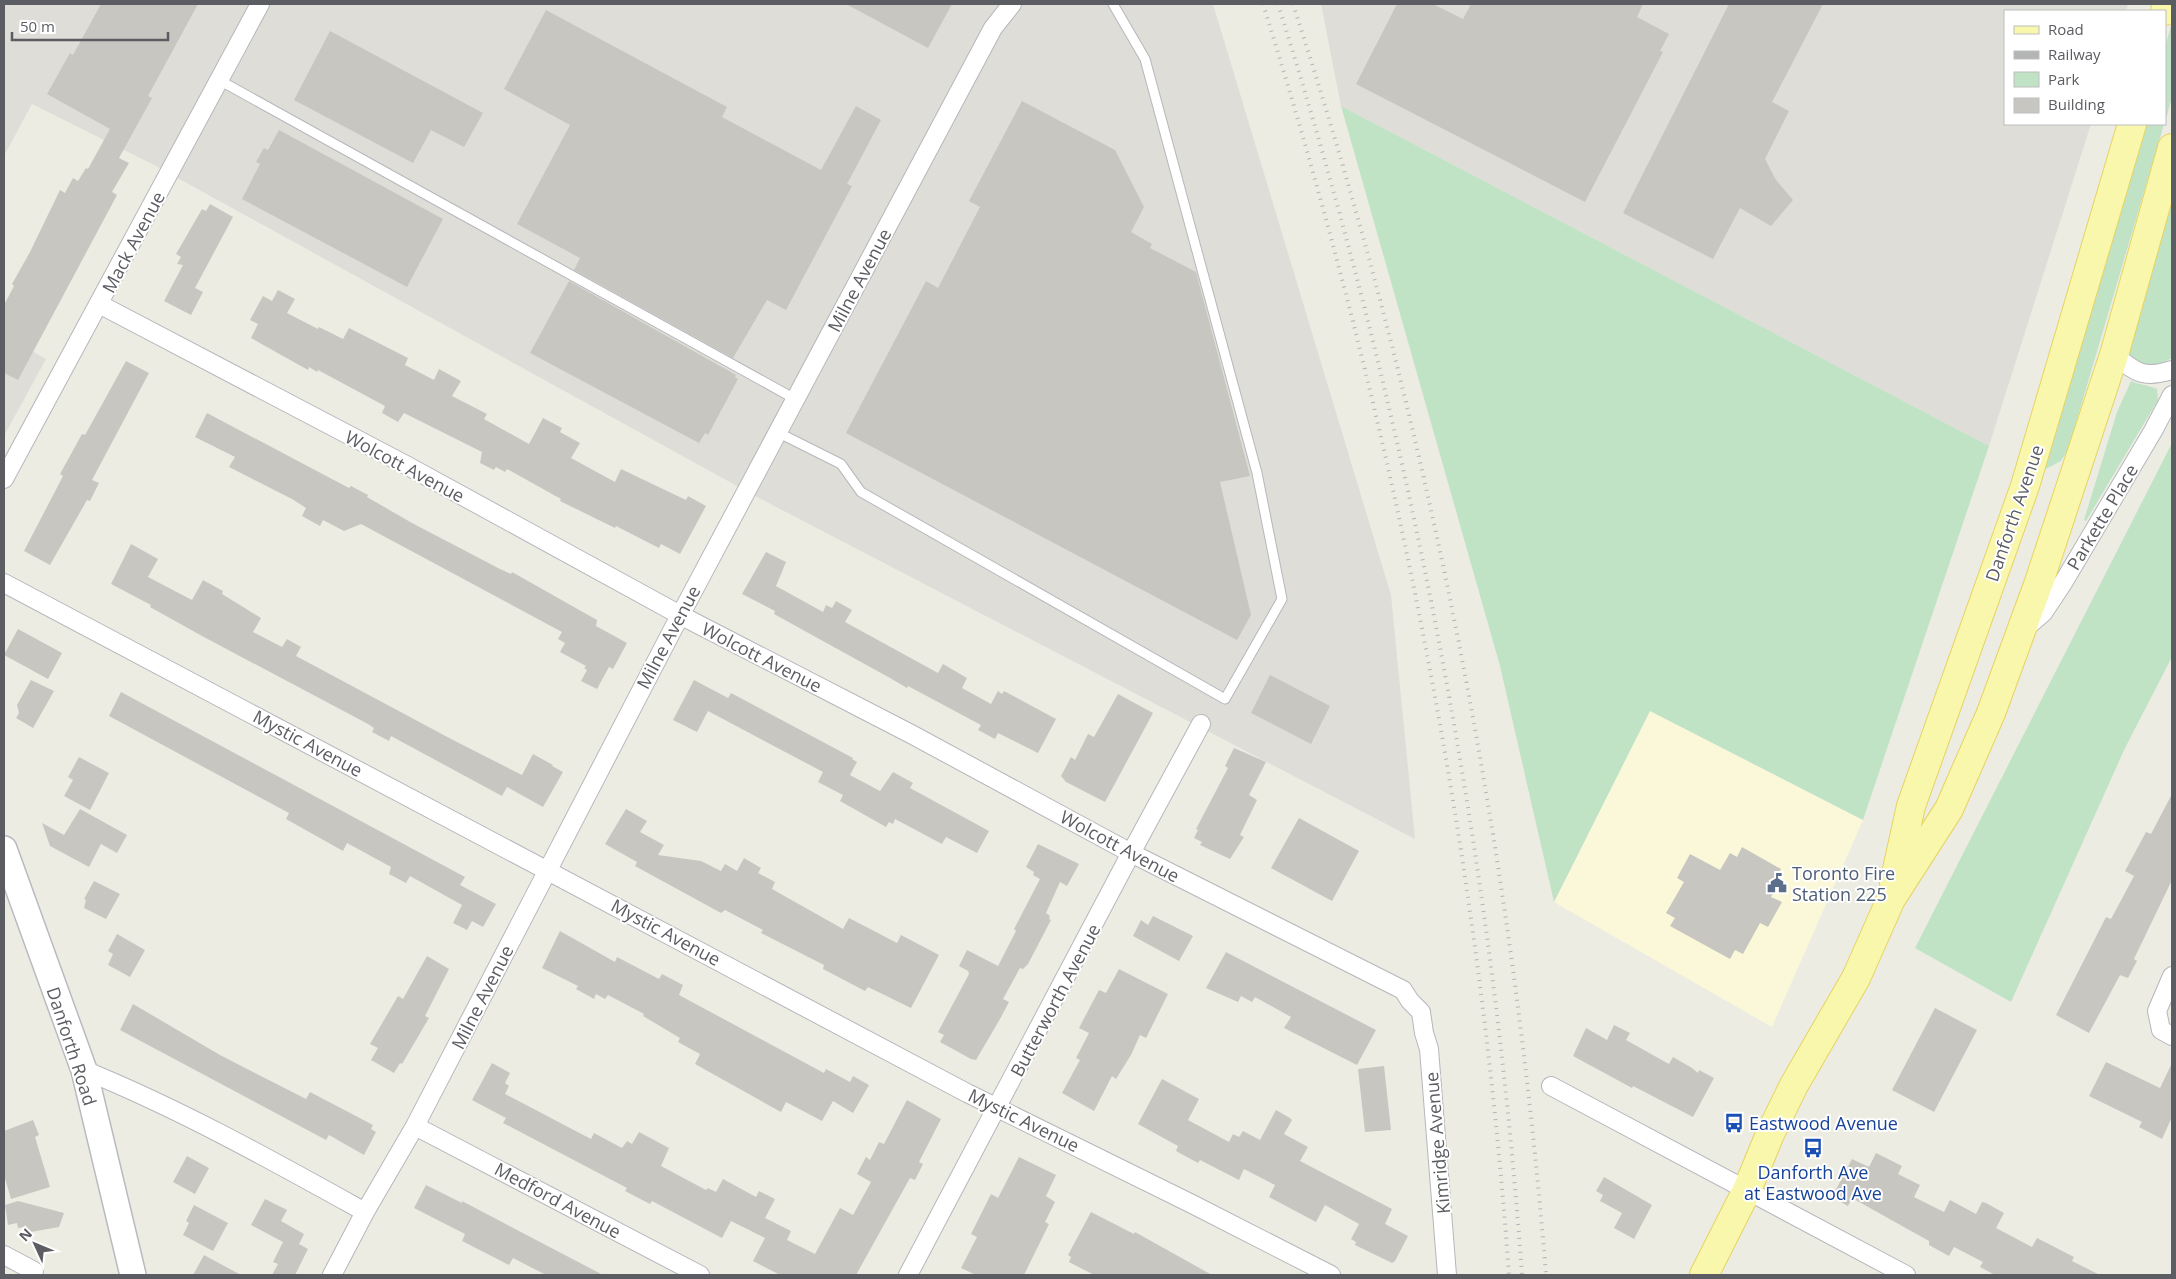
<svg xmlns="http://www.w3.org/2000/svg" width="2176" height="1279" viewBox="0 0 2176 1279" font-family="'Open Sans',sans-serif">
<style>
.commercial{fill:#fbf8d9}
.industrial{fill:#deddd7}
.green{fill:#c1e3c5}
.building{fill:#c8c6c0}
.lines{fill:none;stroke-linecap:round;stroke-linejoin:round}
.lane-casing{stroke:#b5b7bc;stroke-width:11}
.street-casing{stroke:#b5b7bc;stroke-width:20}
.secondary-casing{stroke:#b8bac0;stroke-width:28}
.primary-casing{stroke:#e7d362;stroke-width:30}
.lane{stroke:#fff;stroke-width:9}
.street{stroke:#fff;stroke-width:18}
.secondary{stroke:#fff;stroke-width:25}
.primary{stroke:#f9f7ac;stroke-width:28}
.rail{stroke:#b3b4b4;stroke-width:4;stroke-dasharray:1 6;stroke-linecap:butt}
.labels{text-anchor:middle;dominant-baseline:central;stroke-width:4;stroke-linejoin:round;paint-order:stroke}
.street-label{font-size:18px;fill:#5b5d62;stroke:#fff}
.service-label{font-size:18px;fill:#4e5e75;stroke:#fff;text-anchor:start}
.transit-label{font-size:18px;fill:#164399;stroke:#fff;text-anchor:start}
</style>
<rect width="100%" height="100%" fill="#edece3"/>
<!-- commercial -->
<path class="commercial" d="M1650,711L1863,820L1772,1027L1554,902Z"/>
<!-- industrial -->
<path class="industrial" d="M4,4H1213L1391,595L1415,839L757,497L154,165L32,104L4,156Z
M1321,4H2128L2126,11H2005V124H2091L1989,446L1341,106Z
M4,335L46,359L4,436Z"/>
<!-- green -->
<path class="green" d="M2172,22V97L2165,123V47Z
M1341,106L1989,446L1863,820L1650,711L1554,902L1500,666Z
M2142,124H2164L2068,450L2061,461L2042,471Z
M2172,186V358C2158,366 2147,366 2132,361L2126,343Z
M2131,381C2140,385 2149,385 2157,389L2158,400L2086,521L2084,520L2117,412Z
M2172,443V657L2125,748L2011,1002L1915,948Z"/>
<!-- building -->
<path class="building" d="M101,4H198L148,96L152,98L119,158L129,163L112,192L117,195L18,380L4,373V305L14,286L12,284L30,252L60,190L65,193L73,178L78,181L86,168L88,169L110,129L47,94L70,53L73,55Z
M846,4H952L928,48Z
M1397,4H1433L1463,19L1471,4H1643L1637,17L1669,34L1660,51L1663,52L1585,202L1356,84Z
M1729,4H1823L1772,102L1789,111L1765,159L1776,180L1793,200L1771,226L1740,208L1713,259L1623,213Z
M546,10L727,107L722,117L821,170L856,106L881,120L847,184L852,186L786,310L767,300L733,358L574,270L580,258L517,224L570,125L504,89Z
M330,31L483,113L464,147L431,130L413,163L294,100Z
M1022,101L1115,150L1144,207L1131,232L1152,244L1150,248L1196,272L1250,476L1220,482L1251,615L1237,640L846,433L926,281L938,288L980,207L969,201Z
M279,130L443,219L407,287L242,199L260,164L256,162L264,148L268,150Z
M210,204L233,217L195,288L203,292L191,315L164,301L183,265L177,264L181,257L176,254L202,209L206,211Z
M569,281L736,375L735,377L738,379L708,435L705,433L699,443L530,353Z
M278,290L295,299L287,313L318,329L319,327L343,339L349,328L408,358L405,365L434,380L439,369L461,381L452,396L487,414L484,419L529,444L543,418L562,428L560,432L580,443L571,458L615,482L621,469L686,500L688,496L706,506L680,554L661,544L659,548L616,526L615,528L560,501L561,499L507,469L505,472L496,467L494,470L480,463L482,452L404,413L398,422L382,413L385,406L318,370L317,372L309,367L308,370L251,338L258,324L250,320L263,296L272,301Z
M126,361L149,373L92,480L99,483L90,501L87,500L50,565L24,551L63,476L60,474L82,434L85,435Z
M207,413L349,488L351,486L368,495L367,497L412,523L500,569L511,574L512,572L597,620L596,626L627,643L613,669L609,667L597,689L581,681L587,670L584,668L586,666L560,652L565,643L558,639L562,632L361,524L344,531L323,520L320,526L302,516L306,508L292,499L229,467L235,457L195,437Z
M131,544L158,559L148,577L192,600L203,580L223,591L222,594L261,618L253,632L282,647L287,639L301,647L296,656L453,740L522,775L533,754L553,765L552,766L563,772L543,807L507,787L502,796L391,736L389,741L372,732L374,728L368,724L202,636L150,607L151,605L111,584Z
M766,552L786,562L776,586L823,612L826,605L832,608L836,601L852,610L845,622L938,673L943,664L967,678L962,688L991,704L998,691L1002,694L1004,691L1056,719L1038,753L998,733L995,739L978,730L981,725L908,686L907,688L890,678L774,614L775,611L742,594Z
M18,629L62,653L48,679L4,655Z
M1270,675L1330,706L1311,744L1251,713Z
M31,680L54,691L33,728L16,718L19,713L17,705Z
M694,680L728,698L731,693L853,758L852,759L857,762L850,775L880,791L893,772L913,783L910,788L989,831L977,853L946,837L942,844L895,819L893,824L889,822L886,827L840,801L843,795L818,782L823,772L708,711L697,732L673,720Z
M121,692L465,877L460,885L496,904L483,927L472,921L467,930L453,923L462,905L410,876L406,883L389,874L391,867L347,843L343,851L286,819L289,813L109,716Z
M1118,694L1153,713L1105,802L1066,782L1061,776L1071,757L1075,760L1088,734L1094,737Z
M1234,748L1266,762L1249,795L1257,800L1240,835L1244,837L1230,859L1200,845L1202,842L1194,838L1198,830L1196,829L1228,768L1225,766Z
M79,757L109,773L90,810L64,796L73,780L68,777Z
M2172,794V880L2134,959L2137,961L2128,978L2120,975L2089,1033L2056,1015L2106,917L2111,919L2134,876L2125,871L2146,832L2151,834Z
M80,809L127,835L117,853L101,844L89,867L50,846L42,823L64,835Z
M626,809L647,821L640,832L664,845L658,855L701,861L721,871L725,864L737,871L744,858L761,868L758,873L775,882L772,889L843,929L849,918L897,943L901,935L939,955L911,1008L868,987L865,991L846,981L823,969L824,965L761,933L763,930L725,910L721,913L635,866L637,862L605,844Z
M1299,818L1359,851L1332,901L1271,868Z
M1038,844L1079,864L1067,886L1060,882L1046,913L1050,916L1049,919L1051,920L1028,964L1023,969L1020,968L1003,999L1009,1002L1000,1019L976,1060L971,1059L940,1042L944,1035L938,1032L969,974L968,971L959,966L967,950L998,966L1016,931L1014,929L1040,879L1033,875L1034,872L1026,867Z
M1742,847L1781,869L1776,878L1780,880L1771,897L1782,902L1768,927L1760,923L1743,954L1735,950L1730,959L1670,926L1675,918L1666,913L1684,882L1677,878L1690,854L1720,870L1730,853L1737,857Z
M94,881L120,894L106,919L84,908L86,900L84,899Z
M1153,916L1193,936L1179,961L1133,936L1141,920L1148,925Z
M560,931L615,962L617,957L659,979L662,974L683,985L679,995L824,1073L826,1069L850,1082L853,1076L869,1085L853,1113L833,1101L822,1121L786,1102L781,1112L695,1064L700,1054L678,1042L680,1038L643,1016L644,1014L608,995L605,999L596,994L594,999L576,989L578,986L542,968Z
M117,934L145,950L130,977L108,965L113,954L108,951Z
M1226,952L1376,1030L1357,1065L1284,1028L1291,1017L1255,997L1252,1002L1241,996L1238,1002L1206,988Z
M427,956L449,969L425,1016L429,1018L402,1064L400,1063L394,1073L371,1060L378,1048L370,1044L398,996L403,999Z
M1119,969L1168,994L1146,1038L1140,1035L1131,1055L1116,1079L1112,1076L1094,1111L1062,1093L1080,1060L1076,1058L1089,1033L1079,1028L1099,990L1106,993Z
M133,1004L220,1055L306,1099L310,1092L373,1125L371,1129L376,1132L364,1155L329,1135L326,1140L120,1030Z
M1935,1008L1977,1030L1934,1112L1892,1090Z
M1614,1025L1630,1033L1626,1040L1669,1064L1673,1057L1692,1068L1698,1073L1699,1070L1714,1078L1693,1117L1633,1086L1632,1088L1573,1056L1586,1028L1607,1040Z
M2106,1062L2160,1088L2172,1063V1117L2162,1139L2139,1127L2142,1122L2089,1096Z
M492,1063L510,1073L505,1083L509,1086L505,1094L591,1139L594,1133L622,1148L627,1141L632,1144L639,1132L669,1148L661,1166L706,1190L708,1188L716,1192L723,1179L756,1197L759,1191L775,1199L765,1218L791,1231L787,1240L815,1254L840,1208L853,1215L871,1182L857,1174L866,1157L870,1160L879,1142L884,1144L907,1100L941,1119L919,1162L923,1164L915,1180L910,1178L856,1275H780L753,1261L765,1238L731,1221L722,1238L652,1201L650,1204L625,1191L627,1188L503,1123L506,1118L472,1100Z
M1384,1066L1391,1130L1365,1132L1358,1069Z
M1162,1079L1199,1099L1188,1120L1229,1142L1233,1134L1239,1137L1243,1131L1260,1140L1276,1110L1290,1118L1292,1120L1284,1134L1308,1147L1300,1161L1392,1209L1385,1224L1408,1236L1395,1261L1392,1263L1355,1245L1356,1242L1351,1239L1359,1224L1325,1205L1316,1222L1269,1197L1275,1185L1244,1169L1239,1180L1200,1160L1198,1163L1176,1151L1178,1146L1138,1124Z
M33,1120L39,1135L35,1137L50,1187L11,1199L4,1175V1131Z
M1876,1153L1902,1166L1898,1174L1920,1185L1914,1197L1944,1212L1950,1200L1976,1214L1982,1202L1986,1203L2004,1213L1996,1228L2032,1247L2037,1238L2074,1257L2072,1261L2100,1275H1995L1980,1267L1983,1262L1954,1247L1949,1256L1929,1245V1241L1852,1198L1848,1206L1832,1197L1852,1159L1869,1167Z
M187,1156L209,1168L195,1194L173,1182Z
M1019,1157L1056,1175L1046,1196L1055,1202L1045,1222L1049,1224L1024,1275H976L961,1268L977,1237L971,1234L991,1194L998,1198Z
M1604,1177L1652,1205L1634,1239L1614,1228L1622,1213L1600,1201L1603,1195L1596,1191Z
M426,1185L462,1203V1201L603,1275H546L513,1258L509,1265L462,1241L465,1234L414,1208Z
M265,1199L287,1210L281,1221L304,1234L299,1244L308,1249L295,1275H272L278,1264L273,1262L283,1242L251,1225Z
M18,1201L64,1213L59,1227L25,1233L24,1227L18,1228L17,1223L8,1225L5,1205Z
M194,1205L228,1223L213,1251L183,1235L189,1223L186,1221Z
M1091,1212L1134,1234L1135,1232L1212,1275H1094L1069,1262L1071,1257L1068,1255Z
M204,1255L241,1275H193Z"/>
<g class="lines">
<defs>
<path id="lane" d="M219,80L795,399
M777,432L841,464L861,492L1225,699L1282,599L1257,473L1145,59L1113,4"/>
<path id="street" d="M99,304L406,465L680,615L911,734L1131,853L1403,990L1410,1001L1421,1012L1424,1033L1429,1049L1447,1275
M2114,355C2137,373 2143,379 2172,370
M4,479L260,4
M4,583L967,1093L1192,1204L1331,1275
M2023,630L2043,613L2063,583L2153,431L2172,395
M2172,976L2157,1011L2161,1030L2172,1036
M84,1070C182,1110 273,1161 365,1212
M1551,1086L1906,1275
M415,1126L700,1275
M4,1255L34,1271
M332,1275L365,1212L415,1126L673,629L993,28L1012,4
M908,1275L1131,853L1201,724"/>
<path id="secondary" d="M4,849L84,1070L133,1275"/>
<path id="primary" d="M2165,11L2167,4
M1894,883L1911,806L2025,486L2132,124
M1704,1275L1747,1190L1770,1134L1794,1085L1856,978L1891,899L1949,809L1991,713L2039,582L2114,355L2172,148"/>
</defs>
<!-- lane casing -->
<use href="#lane" class="lane-casing"/>
<!-- street casing -->
<use href="#street" class="street-casing"/>
<!-- secondary casing -->
<use href="#secondary" class="secondary-casing"/>
<!-- primary casing -->
<use href="#primary" class="primary-casing"/>
<!-- lane -->
<use href="#lane" class="lane"/>
<!-- street -->
<use href="#street" class="street"/>
<!-- secondary -->
<use href="#secondary" class="secondary"/>
<!-- primary -->
<use href="#primary" class="primary"/>
<!-- rail -->
<path class="rail" d="M1263,4C1392,417 1478,843 1509,1275
M1278,4C1408,417 1491,843 1522,1275
M1293,4C1427,416 1511,843 1546,1275"/>
</g>
<!-- icons -->
<defs>
<symbol id="civic-bare" viewBox="-9 -9 18 18"><path d="M-.6-6.5H3V-4.5H.6V-3L4-1V1h2V6H-6V1h2V-1L-.6-3ZM-1.2 2.5V6h2.4V2.5Z" fill="#5c6f8a" stroke="#fff" stroke-width="2.5" paint-order="stroke"/></symbol>
<symbol id="bus-bare" viewBox="-9 -9 18 18"><path d="M-5-6H5V4H4V6H2V4H-2V6H-4V4H-5ZM-3.5-4V0h7V-4ZM-3.5 1.2v1.5H-2V1.2ZM2 1.2v1.5H3.5V1.2Z" fill="#1a4fb4" stroke="#fff" stroke-width="2.5" paint-order="stroke"/></symbol>
</defs>
<g fill-rule="evenodd">
<use href="#civic-bare" x="1763" y="869" width="28" height="28"/>
<use href="#bus-bare" x="1720" y="1109" width="28" height="28"/>
<use href="#bus-bare" x="1799" y="1134" width="28" height="28"/>
</g>
<g class="labels">
<!-- street labels -->
<g class="street-label">
<text transform="translate(133 242) rotate(-62)">Mack Avenue</text>
<text transform="translate(859 280) rotate(-62)">Milne Avenue</text>
<text transform="translate(405 466) rotate(28)">Wolcott Avenue</text>
<text transform="translate(2014 513) rotate(-71)">Danforth Avenue</text>
<text transform="translate(2102 517) rotate(-59)">Parkette Place</text>
<text transform="translate(668 637) rotate(-62)">Milne Avenue</text>
<text transform="translate(762 657) rotate(27)">Wolcott Avenue</text>
<text transform="translate(308 743) rotate(28)">Mystic Avenue</text>
<text transform="translate(1120 846) rotate(28)">Wolcott Avenue</text>
<text transform="translate(666 932) rotate(28)">Mystic Avenue</text>
<text transform="translate(482 997) rotate(-63)">Milne Avenue</text>
<text transform="translate(1055 1000) rotate(-62)">Butterworth Avenue</text>
<text transform="translate(72 1046) rotate(72)">Danforth Road</text>
<text transform="translate(1024 1120) rotate(26)">Mystic Avenue</text>
<text transform="translate(1437 1143) rotate(-95)">Kimridge Avenue</text>
<text transform="translate(558 1200) rotate(28)">Medford Avenue</text>
</g>
<!-- service labels -->
<g class="service-label">
<text x="1792" y="873">Toronto Fire<tspan x="1792" dy="21">Station 225</tspan></text>
</g>
<!-- transit labels -->
<g class="transit-label">
<text x="1749" y="1123">Eastwood Avenue</text>
<text x="1813" y="1172" text-anchor="middle">Danforth Ave<tspan x="1813" dy="21">at Eastwood Ave</tspan></text>
</g>
</g>
<!-- border -->
<rect width="2176" height="1279" fill="none" stroke="#5b5d62" stroke-width="10"/>
<!-- legend -->
<rect x="2004" y="10" width="162" height="115" fill="#ffffff" stroke="#bdbec0"/>
<rect x="2014" y="26" width="25" height="8" fill="#f9f7ac" stroke="#bdbec0"/>
<text x="2048" y="35" font-size="15" fill="#5b5d62">Road</text>
<rect x="2014" y="51" width="25" height="8" fill="#b3b4b4" stroke="#bdbec0"/>
<text x="2048" y="60" font-size="15" fill="#5b5d62">Railway</text>
<rect x="2014" y="72" width="25" height="15" fill="#c1e3c5" stroke="#bdbec0"/>
<text x="2048" y="85" font-size="15" fill="#5b5d62">Park</text>
<rect x="2014" y="98" width="25" height="15" fill="#c8c6c0" stroke="#bdbec0"/>
<text x="2048" y="110" font-size="15" fill="#5b5d62">Building</text>
<!-- north arrow -->
<g transform="translate(35 1244) rotate(314)" stroke="#ffffff" stroke-width="4" paint-order="stroke">
<path d="M0-4L9 19L0 12L-9 19Z" fill="#5b5d62"/>
<text y="-8" font-size="14" font-weight="bold" text-anchor="middle" fill="#5b5d62">N</text>
</g>
<!-- scale -->
<path d="M12 32v8h156v-8" fill="none" stroke="#5b5d62" stroke-width="2.5"/>
<text x="20" y="32" font-size="15" fill="#5b5d62" stroke="#ffffff" stroke-width="4" paint-order="stroke">50 m</text>
</svg>
